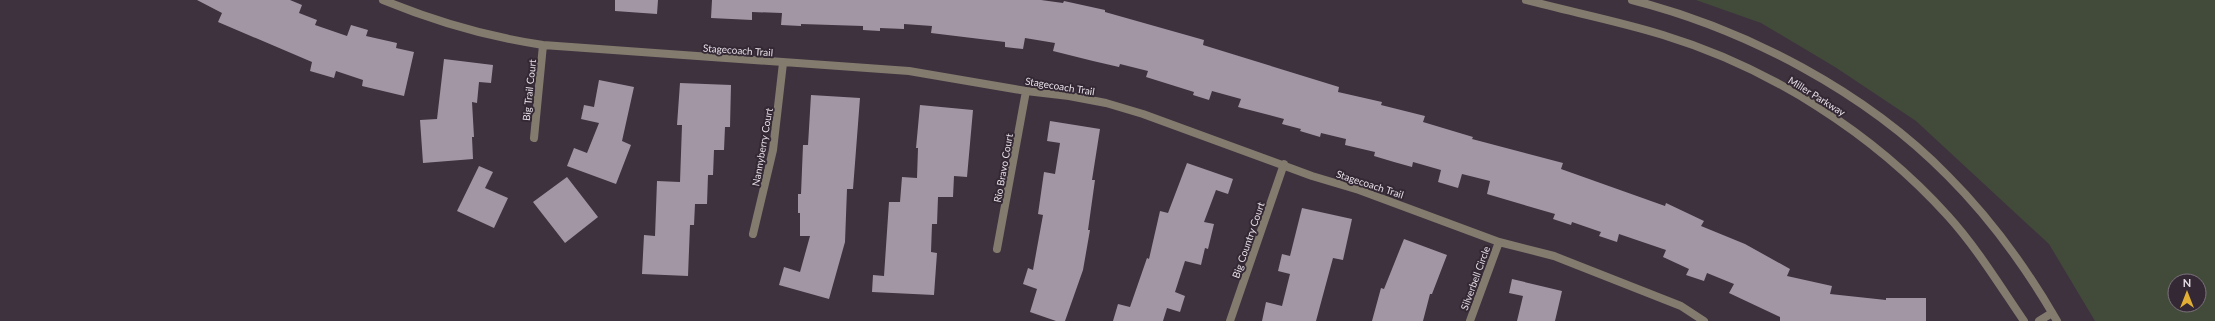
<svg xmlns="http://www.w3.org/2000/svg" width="2215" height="321" viewBox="0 0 2215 321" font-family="Lato,sans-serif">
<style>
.green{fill:#424b3a;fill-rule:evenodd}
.building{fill:#a296a4}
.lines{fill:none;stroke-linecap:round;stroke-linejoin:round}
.minor{stroke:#827b6e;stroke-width:8}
.tertiary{stroke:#827b6e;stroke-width:8}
.labels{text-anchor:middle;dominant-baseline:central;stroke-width:4;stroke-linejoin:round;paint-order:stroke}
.street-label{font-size:10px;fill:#e6dfe7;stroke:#332834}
</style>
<rect width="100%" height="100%" fill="#3d323e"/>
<!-- green -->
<path class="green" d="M1696,0H2215V321H2095L2049,244L1916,121L1835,67L1761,23ZM2175,281H2199V305H2175Z"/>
<!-- building -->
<path class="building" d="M197,0H290L302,5L299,13L317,20L315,25L347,36L351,25L368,30L366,36L397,43L396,48L414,52L404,96L362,86L363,80L336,71L334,78L310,71L312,62L218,22L222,13Z
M615,0H658L657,14L615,11Z
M712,0H1041L1063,3L1064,1L1105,10V12L1204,40L1203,45L1339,87L1338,92L1382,102L1381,105L1425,116L1423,122L1473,137L1472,139L1563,163L1561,169L1665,206L1666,203L1704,221L1701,226L1745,244L1790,269L1787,276L1832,286L1830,294L1886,300V298H1926V321H1780V317L1729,293L1734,284L1707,273L1704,281L1686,275L1689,269L1663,257L1666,250L1619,234L1617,242L1599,236L1601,232L1572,222L1571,225L1553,219L1555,214L1487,194L1490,181L1462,174L1458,188L1438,182L1441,170L1413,162L1412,167L1394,162L1374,156L1375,152L1345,145L1346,139L1321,133L1320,137L1300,131L1301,129L1282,124L1284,119L1238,107L1241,99L1212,91L1209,100L1193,95L1194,92L1146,77L1148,71L1120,64L1119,67L1093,61L1053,51L1055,43L1025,38L1023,49L1005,47V42L931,33L932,26L904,24V29L880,28V31L863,30V26L801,24V26L781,25L782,13L752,12V20L711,18Z
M444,59L493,65L491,83L479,82L477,103L472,102L474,137H472L473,159L423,163L420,120L437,119Z
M599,80L634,87L622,141L631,145L616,184L567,166L574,148L587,153L599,123L581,119L584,105L594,107Z
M680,83L731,85L730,127H725L724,150H714L713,175H708L707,204H695L694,225H690L688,276L642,274L644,235L655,236L657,181L680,182L682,125H677Z
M811,95L860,98L853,189H847L845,242L829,299L779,285L784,267L800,272L810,236H800V213H798V194H801L803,145H808Z
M920,105L973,110L967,177L954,176L953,197H938L937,224H932L931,252L937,253L934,295L872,292L873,275L884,276L889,202H900L902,177L917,178L918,148H916Z
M1050,121L1100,129L1092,180H1095L1088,230H1090L1083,270L1065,321H1056L1030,312L1037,289L1023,284L1028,268L1033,270L1043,215L1038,214L1044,172L1055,174L1060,143L1047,141Z
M1187,163L1233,179L1228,194L1216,190L1204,222L1214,224L1208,249L1205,248L1201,265L1185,261L1175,292L1185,296L1180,312L1167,308L1163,321H1113L1118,304L1130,307L1147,258L1149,259L1160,211L1168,213Z
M479,166L493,172L485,188L508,198L494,228L457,211Z
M567,177L598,217L565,243L533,202Z
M1302,208L1352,219L1343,260L1333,258L1316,321H1262L1266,302L1282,306L1290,274L1278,271L1282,254L1290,256Z
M1404,239L1447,255L1432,294H1430L1423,321H1372L1381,288L1384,289Z
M1512,279L1562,291L1555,321H1517L1523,296L1509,293Z"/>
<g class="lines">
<!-- minor -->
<path class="minor" d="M383,0C434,21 489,37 543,45L909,71L1026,91L1069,96L1106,103L1143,114L1312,176L1359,190L1499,242L1554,256L1681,306L1704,321
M534,138L543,45
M753,234L773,150L783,63
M997,249L1026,91
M1230,321L1284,164
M1470,321L1499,242
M2039,321L2052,313"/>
<!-- tertiary -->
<path class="tertiary" d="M1526,0C1571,12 1618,21 1663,35C1771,68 1873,133 1948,216C1977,248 2000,286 2024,321
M1632,0C1746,29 1866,92 1948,176C1991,219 2027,269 2057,321"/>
</g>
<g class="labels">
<!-- street labels -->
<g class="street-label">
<text transform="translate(738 50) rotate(4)">Stagecoach Trail</text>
<text transform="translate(1060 86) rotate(9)">Stagecoach Trail</text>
<text transform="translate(529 90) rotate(-84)">Big Trail Court</text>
<text transform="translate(1817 96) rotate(32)">Miller Parkway</text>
<text transform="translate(762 147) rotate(-80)">Nannyberry Court</text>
<text transform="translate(1003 168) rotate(-80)">Rio Bravo Court</text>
<text transform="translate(1370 184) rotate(18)">Stagecoach Trail</text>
<text transform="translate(1248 240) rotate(-71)">Big Country Court</text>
<text transform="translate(1475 278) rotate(-70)">Silverbell Circle</text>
</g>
</g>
<!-- north arrow -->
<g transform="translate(2187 293)"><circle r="19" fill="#332834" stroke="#7b717c"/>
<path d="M0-3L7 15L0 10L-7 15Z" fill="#e2af34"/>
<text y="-6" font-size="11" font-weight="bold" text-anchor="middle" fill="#e6dfe7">N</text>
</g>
</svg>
